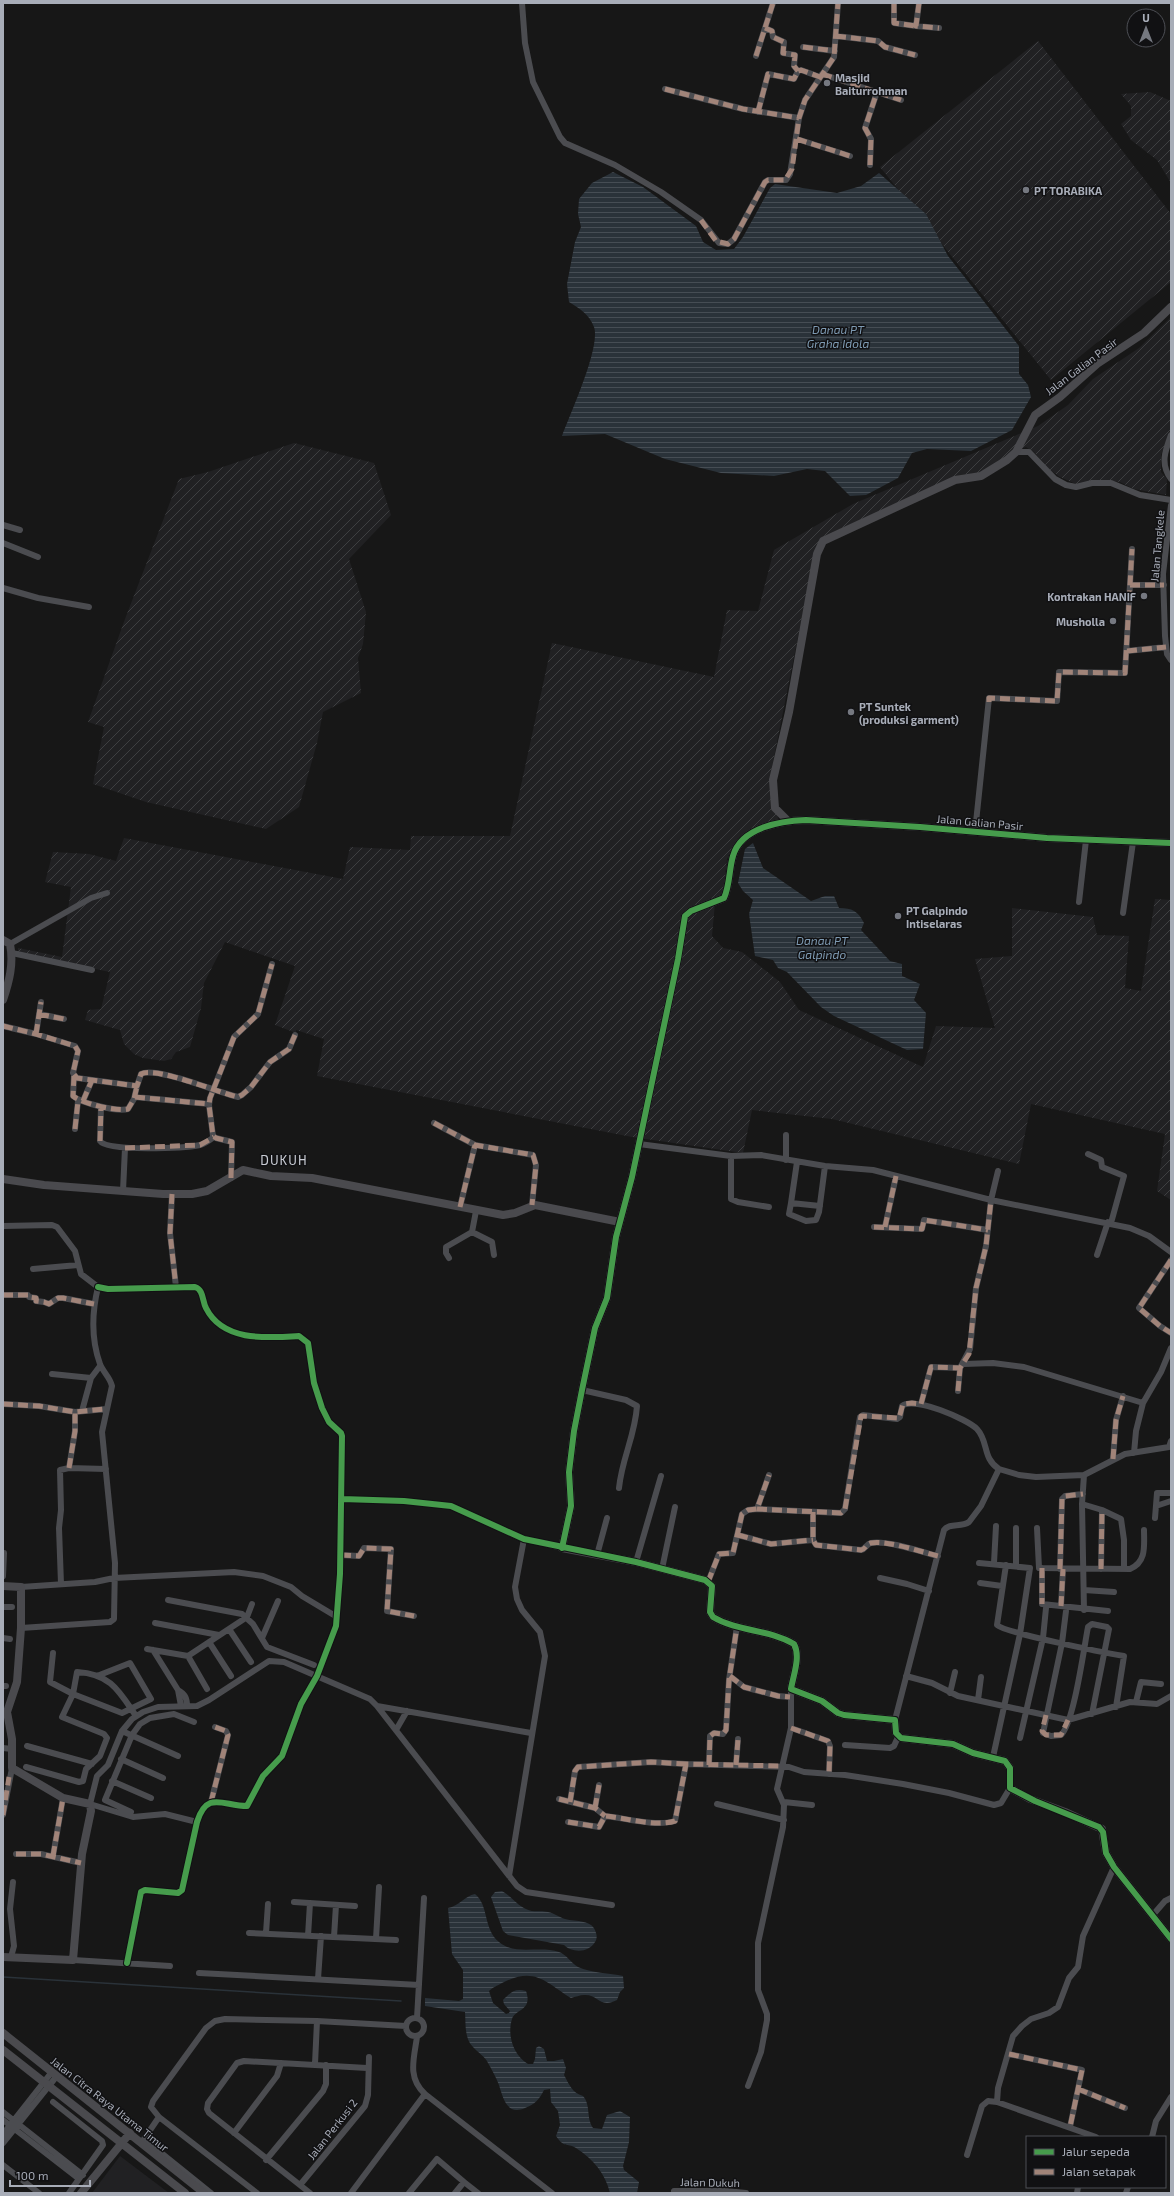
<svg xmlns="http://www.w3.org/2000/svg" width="1174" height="2196" viewBox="0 0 1174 2196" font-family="'Exo 2',sans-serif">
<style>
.built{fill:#212123}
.industrial{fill:url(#industrial-furrows)}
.water{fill:url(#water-rules)}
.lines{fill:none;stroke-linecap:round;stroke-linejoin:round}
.stream{stroke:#2a3239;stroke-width:1.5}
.street{stroke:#4b4c50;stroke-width:6}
.secondary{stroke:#4a4a4e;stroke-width:8}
.quiet{stroke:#a18479;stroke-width:5;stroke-dasharray:10 5;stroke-linecap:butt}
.cycleway-casing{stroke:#111113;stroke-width:8}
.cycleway{stroke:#469c4c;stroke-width:6}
.poi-dot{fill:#757880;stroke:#111113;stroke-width:1.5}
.labels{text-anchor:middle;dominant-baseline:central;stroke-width:3;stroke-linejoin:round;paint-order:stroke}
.poi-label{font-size:11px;font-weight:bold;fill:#a8adb8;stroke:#111113;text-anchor:start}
.street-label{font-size:11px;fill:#a8adb8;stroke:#111113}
.water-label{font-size:12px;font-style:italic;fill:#7f9bb3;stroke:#111113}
.quarter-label{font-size:13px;letter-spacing:1px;fill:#c9ccd4;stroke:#111113}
</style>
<defs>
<pattern id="industrial-furrows" width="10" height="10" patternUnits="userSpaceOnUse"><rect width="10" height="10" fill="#212123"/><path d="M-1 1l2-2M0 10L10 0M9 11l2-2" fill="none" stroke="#3e3f41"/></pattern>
<pattern id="water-rules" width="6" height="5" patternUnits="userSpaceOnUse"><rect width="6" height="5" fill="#2a3239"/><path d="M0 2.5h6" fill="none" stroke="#464d54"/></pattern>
</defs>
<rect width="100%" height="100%" fill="#171717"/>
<!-- built -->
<path class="built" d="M120,2156L169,2193H92Z"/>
<!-- industrial -->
<path class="industrial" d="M1038,41L1171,214V282L1051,380L880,167Z
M1150,92L1171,101V183L1157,160L1131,140L1121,124L1131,116V106L1121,94Z
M1171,317V428L1161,455V472L1167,479L1166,495L1134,489L1120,482L1104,480L1078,485L1060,477L1050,470L1034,452L1026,447L1010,453L1000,462L980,473L960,475L824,536L816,547L771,772L778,819L750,830L732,848L727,859L723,893L715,903L712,936L723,948L742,952L780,982L799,1010L923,1067L936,1026L995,1028L975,959L1012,956V908L1093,917L1097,935L1129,936L1125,988L1141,991L1155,899L1171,900V1200L1157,1191L1165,1134L1031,1104L1019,1164L832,1119L752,1110L743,1153L632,1137L317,1076L324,1039L296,1030V1033L275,1025L295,966L225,942L204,983L201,1008L190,1047L176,1052L171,1059L164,1061L143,1058L134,1054L124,1044L120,1030L85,1020L88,1010L101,1009L110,972L18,953V948L62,957L71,887L45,882L53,852L89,854L116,861L124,838L343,879L350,847L410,850L411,836H510L552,643L714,677L727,610L758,611L774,550L853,504L1038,426L1068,405L1093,379L1139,348Z
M294,443L374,463L391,515L349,559L366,612L363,644L358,658L361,693L323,712L317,743L299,807L266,829L146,802L93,784L104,727L88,722L125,619L179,479L208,472Z"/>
<!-- water -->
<path class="water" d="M613,172L643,187L696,226L703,242L716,250L734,249L743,237L770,188L775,184L837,193L861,186L879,173L926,214L948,256L1019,346V374L1028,385L1031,397L1012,430L971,451L927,449L912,453L898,478L866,495L850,496L825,471L807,469L774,476L721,473L665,459L605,434L562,436C570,414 601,347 594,327C589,314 580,309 569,302L567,284L575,242L581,227L578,214L579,199L592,183Z
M753,843L763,868L811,901L825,896H834L839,908C852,908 858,911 864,923L861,930L890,961L902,964V976L920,984L914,1000L926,1013L923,1049L907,1050L834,1016L821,1007L787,972L778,968L773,960L755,956L749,914L753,900L743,891L738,883L745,849Z
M502,1891C511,1896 517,1905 526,1909C534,1913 540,1910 548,1912C554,1913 559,1917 565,1919C576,1922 593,1919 596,1933C597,1936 597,1939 595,1942C589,1953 572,1953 564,1945L508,1935L503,1931L491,1897L495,1892Z
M475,1894C489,1905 483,1929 499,1942C515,1956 540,1945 559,1952C566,1954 571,1963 578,1967C591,1973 610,1973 623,1976L624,1988L620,1992L617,2000C599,2009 599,1994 584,1995C580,1995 575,1997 571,1998C545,1982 535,1966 502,1983C497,1986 493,1987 489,1991L493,2003L506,2014L509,2013L510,2011L504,2004L503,2000C511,1992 515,1988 526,1991C533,2011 515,2009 512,2019C507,2035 513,2055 528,2064H533L535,2059L536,2048L539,2046L544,2049L547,2061H554L563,2059L566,2068L564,2075C569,2084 572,2093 583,2096C591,2105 586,2118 593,2128L602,2129L607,2115L620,2111L630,2117L629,2142L623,2166L624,2170L639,2182L637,2193H610C605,2173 594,2160 576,2148C566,2142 565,2149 556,2136L560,2125L558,2111L551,2102L550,2089L544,2090C539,2100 535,2104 525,2108C507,2116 503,2098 499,2085C496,2077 492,2070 488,2063C485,2056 478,2053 473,2047C464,2038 466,2024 465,2012L425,2006V1998L459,2001L463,1999V1970L452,1954L448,1908C459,1906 465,1896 475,1894Z"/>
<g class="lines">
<!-- stream -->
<path class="stream" d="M3,1977L401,2001"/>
<!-- street -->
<path class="street" d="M522,3L525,43L533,82L560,137L565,143L615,165L661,192L701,220L719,243L728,244L734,239L765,182L768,180H786L790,174L799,118L805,100L834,57L838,3
M894,3V23L916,26
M919,3L916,26L939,28
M765,28L772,31L773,37L784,42L783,53L795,55L794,66L798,71
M836,36L878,41L885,47L915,55
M803,47L835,51
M756,56L773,3
M822,74L901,100
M665,89L743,109L799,118
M758,112L768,74L794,79L798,71L801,70L820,77
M797,139L850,156
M870,165L871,139L865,128L877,92
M1171,435C1165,451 1160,464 1171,479
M1016,452H1029L1055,479L1066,485L1076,487L1092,483H1111L1140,495L1171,500
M1171,505L1163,574L1165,636L1167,654L1171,660
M3,525L20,530
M3,543L38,557
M1130,585H1164
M3,588L38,598L89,607
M1127,651L1166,647
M975,832L989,698L1057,701L1059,672L1125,673L1132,549
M1079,902L1086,840
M1123,913L1133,842
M10,944L91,898L107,893
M12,953L92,970
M39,1014L64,1019
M3,1026L36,1034L75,1046L78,1051L73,1073L77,1078L137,1086L141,1074C156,1066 219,1093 238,1097L242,1095L251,1087L270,1062L289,1049L295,1035
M36,1034L41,1002
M74,1076L73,1096C81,1103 117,1112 128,1109L134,1099L137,1086
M135,1097L209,1104
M83,1101L92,1080
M101,1107L100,1141C107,1152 186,1148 200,1145C205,1144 210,1140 214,1137
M434,1123L475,1145L533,1155L536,1165L532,1205
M75,1129L78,1101
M639,1144L731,1156L761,1155L825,1166L873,1170L991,1200L1130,1228L1149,1236L1171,1252
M1088,1154L1101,1160L1102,1167L1124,1176L1111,1223
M731,1156V1199L738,1202L769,1207
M786,1160V1135
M231,1178L232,1142L216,1138L213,1136L209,1105L210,1098L234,1037L258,1014L272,964
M123,1191L125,1148
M172,1194L170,1233L176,1287
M791,1203L797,1162
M820,1206L791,1203L789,1214L806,1221L816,1220L819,1212L825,1166
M460,1207L475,1145
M3,1226L52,1225L57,1227L75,1251L81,1274L98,1287C92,1312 91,1339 100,1364C103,1372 110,1377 112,1386L102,1432L115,1563L114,1619L110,1622L21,1628
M874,1227L922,1229L924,1220L988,1230
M885,1227L896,1176
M472,1232L492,1242L494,1255
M1097,1255L1108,1222
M449,1258L446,1253V1247L472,1232L476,1211
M1171,1260L1139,1308L1160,1326L1171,1333
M33,1269L78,1265
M98,1287L108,1289L195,1287C204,1290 202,1301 206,1308C223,1342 267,1338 299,1336L308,1343L314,1383L322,1408L329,1422L341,1433L342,1436L340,1574L336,1626L317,1676L301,1704L282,1756L263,1776L247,1806C223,1806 207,1790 197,1822L182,1890L178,1893L145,1890L141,1892L127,1963
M3,1295H28L29,1297L36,1298V1301L44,1302L49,1304L58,1298H63L94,1304
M964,1364L993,1363L1024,1367L1143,1403
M52,1374L91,1378
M582,1390L626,1400L637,1406C635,1436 622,1458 619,1488
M958,1391L960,1368
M3,1404L39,1406L75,1412L106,1409
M921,1404L931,1367L960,1368L970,1349L976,1288L986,1246L991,1200L998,1171
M82,1411L91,1378L100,1366
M1134,1453L1136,1431L1143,1403L1161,1372L1171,1348
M1113,1459L1116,1420L1123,1396
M69,1468L75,1431V1412
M1084,1475L1082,1504L1084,1610
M342,1499L404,1501L451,1506L518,1537L562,1548
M1082,1504L1102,1510L1121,1519L1124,1540V1569
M1156,1506L1171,1501
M757,1509L841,1513L845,1509L860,1417L863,1415L897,1419L900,1417L902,1406C914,1396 967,1419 977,1429C989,1442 982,1458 999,1469
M813,1512V1540L816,1545L861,1550C866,1549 866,1544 871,1543C887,1540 922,1552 938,1556
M1155,1518L1157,1493H1171
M1016,1528V1566
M1037,1528L1039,1568L1130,1569C1147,1562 1144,1545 1144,1530
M738,1535L771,1544L813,1540
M341,1555L359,1556L364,1548L391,1549L387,1611L414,1616
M597,1555L607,1518
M636,1562L661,1476
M979,1563L1030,1568L1020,1634L993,1757
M994,1563L996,1526
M1006,1565L997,1625C1005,1633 1106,1653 1124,1656L1116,1707
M1042,1568V1604L1108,1611
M662,1569L675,1507
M1060,1569L1062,1499L1065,1496L1083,1494
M1101,1569L1102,1510
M3,1576L4,1553
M880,1578L907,1584L929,1591
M708,1582L719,1554L733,1553L742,1514L748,1510L757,1509L769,1475
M980,1583L1002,1586
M61,1584L59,1528L61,1510L60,1470L69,1468L106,1469
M21,1587L95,1582L114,1578L234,1572L263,1576L291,1587L302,1596L337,1617
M1084,1590L1114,1592
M168,1600L242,1614L253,1624L267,1647L314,1665
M1061,1606L1063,1569
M3,1607H12
M1066,1611L1062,1643L1043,1733L1051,1736L1061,1735C1074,1723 1084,1647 1088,1627L1092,1624L1107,1627L1109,1629L1092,1714
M155,1623L219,1635
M229,1629L251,1662
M3,1638L10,1639
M262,1638L278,1601
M209,1642L231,1676
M147,1649L188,1656L247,1617L252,1604
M153,1650L178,1690L181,1706
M53,1653L50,1682L73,1694L122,1713L151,1699L130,1663L97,1676
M188,1656L207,1689
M730,1676L744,1687L778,1696L790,1697
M906,1676L932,1683L958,1696L1068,1720L1130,1702L1157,1704L1171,1696
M3,1686H6
M178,1690C185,1694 187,1698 187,1706
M950,1693L955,1672
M978,1700L981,1677
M1136,1702L1141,1682L1161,1684
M377,1706L517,1886L526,1892L612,1905
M895,1720L944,1530C950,1522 961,1528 969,1522L981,1506L999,1469L1019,1475L1036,1477L1084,1475L1125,1454L1169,1447L1171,1441
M791,1728L828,1741L830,1746L829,1774
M396,1730L407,1711
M122,1731L178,1756
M1020,1738L1043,1638L1046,1608
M845,1745L890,1748L894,1746L898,1737
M27,1746L92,1764
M3,1748L12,1749
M121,1759L163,1778
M709,1765L710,1736L714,1733L723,1734L726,1730L729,1680L737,1626
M736,1765L738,1739
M26,1767L79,1782L83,1781L86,1769L100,1756L107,1738L104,1734L62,1717L73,1694L77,1672C111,1674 119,1691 136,1716
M112,1781L151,1798
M559,1799L595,1808L605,1816
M211,1802L228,1735L226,1731L215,1727
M570,1802L575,1771L578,1767L651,1762L686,1764
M784,1802L812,1805
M717,1804L784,1820
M595,1808L599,1785
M131,1812L105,1800L132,1735L140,1724L150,1718L174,1714L194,1722
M3,1815L12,1768
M197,1822L165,1814L133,1817L90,1804L97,1776L108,1765L122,1731L132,1719L143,1712L158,1707L197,1706L209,1700L269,1661L284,1662L370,1699L377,1706L531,1733
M568,1822L599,1827L605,1816C625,1818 656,1827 675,1821L686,1764L789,1767L804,1772L845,1775L903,1784L949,1793L994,1805L1001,1803L1010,1788
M16,1854H41L81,1863
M53,1856L63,1798
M509,1876L545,1656L540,1632L522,1610L517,1599L515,1587L524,1539
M294,1902L355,1906
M1152,1916L1165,1901L1171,1898
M249,1933L396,1940
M266,1933L268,1904
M308,1936L310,1903
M334,1937L336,1905
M376,1939L379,1887
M11,1957L14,1946L10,1909L13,1882
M73,1960L170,1966
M199,1973L419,1985
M318,1979L321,1936
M406 2027a9 9 0 1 1 18 0a9 9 0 1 1-18 0Z
M417,2018L424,1898
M417,2037C414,2058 407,2078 425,2094
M1009,2054L1082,2070L1070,2127
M315,2064L317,2021
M748,2086L761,2052L767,2020V2014L758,1990V1943L783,1827L784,1805L777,1789L791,1728V1689
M1078,2089L1125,2108
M53,2102L102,2141L103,2145L69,2193
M997,2102L998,2088L1013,2036L1022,2026L1031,2019L1049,2013L1058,2007L1069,1978L1078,1967L1083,1936L1114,1867
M3,2112L83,2175
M159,2117L144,2139L211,2193
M3,2120L79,2179
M234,2133L277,2076L281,2063
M3,2134L51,2073
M1152,2137L1156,2121L1171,2097
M3,2143L56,2077
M967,2155L982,2106L988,2101L997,2102L1096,2137
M266,2160L323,2091L326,2084V2065
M3,2165L39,2193
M300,2185L365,2106L368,2095L369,2057
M257,2193L159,2117L151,2107L153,2101L206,2028L215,2021L225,2019L317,2021L406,2026
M310,2193L209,2113L207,2109L208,2103L237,2063L244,2061L367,2068
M351,2193L425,2094L552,2193
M409,2193L437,2159L464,2182
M455,2193L464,2182L478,2193
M677,2193L674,2191H726L746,2193
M1077,2193L1078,2187
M1126,2193L1128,2187"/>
<!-- secondary -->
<path class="secondary" d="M787,820L775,808L773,780L789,712L817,554L823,541L955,480L981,476L1007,460L1016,452L1035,415L1060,397L1097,364L1144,333L1171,307
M1171,843L1047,838L920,827L806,820C781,821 741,827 733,856C729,869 730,885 724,898L691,911L685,916L678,959L632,1177L616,1237L607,1298L595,1328L582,1390L574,1431L569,1472L571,1506L562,1548L636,1562L705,1580L712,1586L710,1612L713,1617C738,1632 769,1629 794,1644C801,1657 793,1676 791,1689L822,1701L838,1713L844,1715L895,1720L896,1733L901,1738L953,1744L973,1753L1005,1761L1010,1768V1788L1030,1799L1065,1812L1102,1829L1106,1853L1114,1867L1171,1939
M3,940L10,944C14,964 9,982 3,1000
M3,1179L44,1185L163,1194H192L207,1191L243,1170L271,1176L312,1178L503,1215L515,1213L535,1205L620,1222
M3,1586L21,1587V1628L17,1682L7,1712L12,1739V1768L63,1798L90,1804L91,1811L82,1854L73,1960L3,1957
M3,2033L204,2193
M3,2050L185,2193
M81,2193L130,2133"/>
<!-- quiet -->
<path class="quiet" d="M894,3V23L916,26
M919,3L916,26L939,28
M765,28L772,31L773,37L784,42L783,53L795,55L794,66L798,71
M836,36L878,41L885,47L915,55
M803,47L835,51
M756,56L773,3
M822,74L901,100
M665,89L743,109L799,118
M758,112L768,74L794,79L798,71L801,70L820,77
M797,139L850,156
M870,165L871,139L865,128L877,92
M701,220L716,241L728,244L734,239L765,182L768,180H785L792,169L799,118L805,100L834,57L838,3
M1130,585H1164
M1127,651L1166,647
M989,702V698L1057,701L1059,672L1125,673L1132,549
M39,1014L64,1019
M3,1026L36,1034L75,1046L78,1051L73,1073L77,1078L137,1086L141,1074C156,1066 219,1093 238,1097L242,1095L251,1087L270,1062L289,1049L295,1035
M36,1034L41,1002
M74,1076L73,1096C81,1103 117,1112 128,1109L134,1099L137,1086
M135,1097L209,1104
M83,1101L92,1080
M434,1123L475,1145L533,1155L536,1165L532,1205
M75,1129L78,1101
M100,1141L101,1107
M125,1148L200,1145L214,1137
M231,1178L232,1142L216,1138L213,1136L209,1105L210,1098L234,1037L258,1014L272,964
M172,1194L170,1233L176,1287
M460,1207L475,1145
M874,1227L922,1229L924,1220L988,1230
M885,1227L896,1176
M1171,1260L1139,1308L1160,1326L1171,1333
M3,1295H28L29,1297L36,1298V1301L44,1302L49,1304L58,1298H63L94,1304
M958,1391L960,1368
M3,1404L39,1406L75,1412L106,1409
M1113,1459L1116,1420L1123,1396
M69,1468L75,1431V1412
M757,1509L841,1513L845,1509L861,1416L899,1418L903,1404L912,1403L921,1404L931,1367L960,1368L969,1354L976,1288L986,1246L991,1200
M813,1512V1540L816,1545L861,1550C866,1549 866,1544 871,1543C887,1540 922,1552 938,1556
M738,1535L771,1544L813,1540
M341,1555L359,1556L364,1548L391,1549L387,1611L414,1616
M1042,1568V1604
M1060,1569L1062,1499L1065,1496L1083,1494
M1101,1569L1102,1510
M708,1582L719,1554L733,1553L742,1514L748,1510L757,1509L769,1475
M1061,1606L1063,1569
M730,1676L744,1687L778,1696L790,1697
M1046,1715L1042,1731L1046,1735H1061L1068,1720
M791,1728L828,1741L830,1746L829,1774
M709,1765L710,1736L714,1733L723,1734L726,1730L729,1680L737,1626
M736,1765L738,1739
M559,1799L595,1808L605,1816
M211,1802L228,1735L226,1731L215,1727
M570,1802L575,1771L578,1767L651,1762L686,1764
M595,1808L599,1785
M3,1815L9,1777
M568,1822L599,1827L605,1816C625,1818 656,1827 675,1821L686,1764L783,1766
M16,1854H41L81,1863
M53,1856L63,1798
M1009,2054L1082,2070L1070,2127
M1078,2089L1125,2108"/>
<defs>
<path id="cycleway" d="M98,1287L108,1289L195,1287C204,1290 202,1301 206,1308C223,1342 267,1338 299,1336L308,1343L314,1383L322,1408L329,1422L341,1433L342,1436L340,1574L336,1626L317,1676L301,1704L282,1756L263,1776L247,1806C223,1806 207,1790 197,1822L182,1890L178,1893L145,1890L141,1892L127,1963
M342,1499L404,1501L451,1506L524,1539L636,1562L705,1580L712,1586L710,1612L713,1617C738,1632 769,1629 794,1644C801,1657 793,1676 791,1689L822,1701L838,1713L844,1715L895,1720L896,1733L901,1738L953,1744L973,1753L1005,1761L1010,1768V1788L1035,1801L1099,1827L1103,1832L1106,1853L1114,1867L1171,1939
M562,1548L571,1506L569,1472L574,1431L582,1390L595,1328L607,1298L616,1237L632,1177L678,959L685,916L691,911L724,898C730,885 729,869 733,856C741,827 781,821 806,820L920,827L1047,838L1171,843"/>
</defs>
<!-- cycleway casing -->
<use href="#cycleway" class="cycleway-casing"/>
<!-- cycleway -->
<use href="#cycleway" class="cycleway"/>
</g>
<!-- markers -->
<g class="poi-dot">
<circle cx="827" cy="83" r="4"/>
<circle cx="1026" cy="190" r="4"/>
<circle cx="1144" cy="596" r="4"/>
<circle cx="1113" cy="621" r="4"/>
<circle cx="851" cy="712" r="4"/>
<circle cx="898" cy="916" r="4"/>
</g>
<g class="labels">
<!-- poi labels -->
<g class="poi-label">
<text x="835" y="77">Masjid<tspan x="835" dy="13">Baiturrohman</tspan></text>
<text x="1034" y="190">PT TORABIKA</text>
<text x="1136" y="596" text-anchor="end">Kontrakan HANIF</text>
<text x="1105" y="621" text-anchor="end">Musholla</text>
<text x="859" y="706">PT Suntek<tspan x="859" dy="13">(produksi garment)</tspan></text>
<text x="906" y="910">PT Galpindo<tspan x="906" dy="13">Intiselaras</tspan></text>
</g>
<!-- street labels -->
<g class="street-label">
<text transform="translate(1081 366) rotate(-37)">Jalan Galian Pasir</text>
<text transform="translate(1157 546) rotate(-85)">Jalan Tangkele</text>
<text transform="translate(980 822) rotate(5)">Jalan Galian Pasir</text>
<text transform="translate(110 2104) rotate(38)">Jalan Citra Raya Utama Timur</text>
<text transform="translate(332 2129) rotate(-52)">Jalan Perkusi 2</text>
<text transform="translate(710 2182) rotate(1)">Jalan Dukuh</text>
</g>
<!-- water labels -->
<g class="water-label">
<text x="838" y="329">Danau PT<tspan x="838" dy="14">Graha Idola</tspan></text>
<text x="822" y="940">Danau PT<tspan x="822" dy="14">Galpindo</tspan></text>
</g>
<!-- quarter labels -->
<g class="quarter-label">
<text x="284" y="1160">DUKUH</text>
</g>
</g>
<!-- border -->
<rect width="1174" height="2196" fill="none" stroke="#a8adb8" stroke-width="8"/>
<!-- legend -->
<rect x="1026" y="2136" width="140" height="52" fill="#111113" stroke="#4d4f55"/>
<rect x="1034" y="2149" width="20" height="6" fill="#469c4c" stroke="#4d4f55"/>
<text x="1062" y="2156" font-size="12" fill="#a8adb8">Jalur sepeda</text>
<rect x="1034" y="2169" width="20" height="6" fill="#a18479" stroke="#4d4f55"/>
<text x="1062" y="2176" font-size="12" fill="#a8adb8">Jalan setapak</text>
<!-- north arrow -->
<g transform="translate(1146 28)"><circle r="19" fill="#111113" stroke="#4d4f55"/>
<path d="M0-3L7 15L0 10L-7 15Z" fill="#757880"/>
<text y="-6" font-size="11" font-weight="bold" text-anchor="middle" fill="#a8adb8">U</text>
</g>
<!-- scale -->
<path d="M10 2180v6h80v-6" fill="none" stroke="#a8adb8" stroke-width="2"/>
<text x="16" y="2180" font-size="12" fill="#a8adb8" stroke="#111113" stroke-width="3" paint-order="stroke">100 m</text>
</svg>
